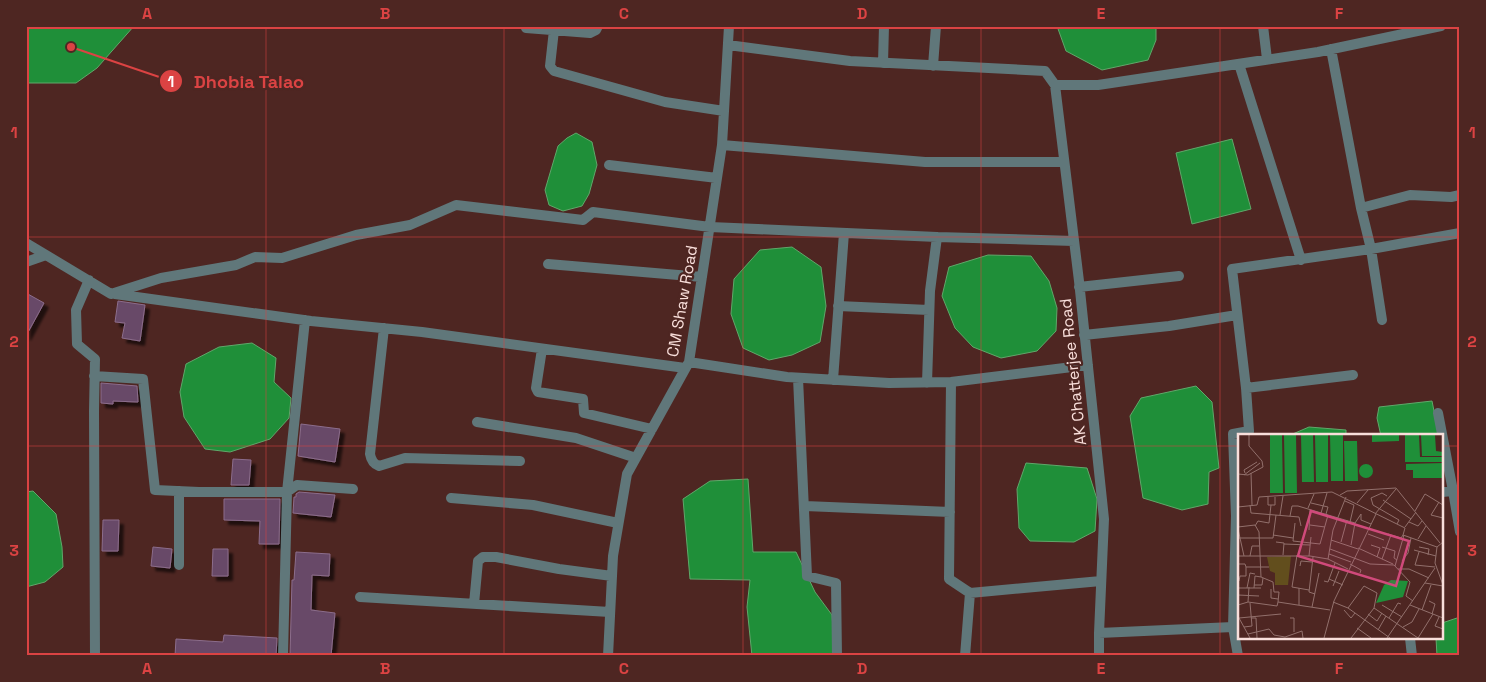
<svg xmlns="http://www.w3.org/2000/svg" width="1486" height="682" viewBox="0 0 1486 682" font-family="'Space Grotesk',sans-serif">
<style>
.water{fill:#1f8f39;stroke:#60a76a}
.building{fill:#674967;stroke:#8c6d8c;filter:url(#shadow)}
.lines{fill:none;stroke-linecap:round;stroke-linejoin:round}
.minor{stroke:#60777a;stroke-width:10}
.grid{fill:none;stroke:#db4343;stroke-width:1;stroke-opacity:0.55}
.labels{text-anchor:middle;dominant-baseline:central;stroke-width:4.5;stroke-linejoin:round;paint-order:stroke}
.street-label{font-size:16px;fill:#f9dfdb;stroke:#4e2622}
.inset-road{fill:none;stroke:#92706c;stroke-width:1}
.view{fill:#d04a7b;fill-opacity:0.15;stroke:#d04a7b;stroke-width:2.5}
.inset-edge{fill:none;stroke:#f9dfdb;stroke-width:2.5}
.leader{fill:none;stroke:#db4343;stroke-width:2}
.callout-dot{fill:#db4343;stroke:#4e2622;stroke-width:2}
.mark-label{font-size:15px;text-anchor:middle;font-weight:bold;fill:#fff}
.callout-label{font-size:18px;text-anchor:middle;font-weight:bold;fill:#db4343;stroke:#4e2622;stroke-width:4.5;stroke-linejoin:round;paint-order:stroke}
.neatline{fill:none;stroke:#db4343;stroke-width:2}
.grid-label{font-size:16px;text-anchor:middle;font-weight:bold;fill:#db4343}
</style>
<defs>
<filter id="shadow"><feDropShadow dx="4.5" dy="4.5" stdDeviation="1" flood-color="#0009"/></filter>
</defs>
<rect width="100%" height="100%" fill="#4e2622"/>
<!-- water -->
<path class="water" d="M26,26H134L97,68L76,83H26Z
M1057,26H1156V40L1148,60L1102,70L1066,51Z
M576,133L592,142L597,165L589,194L582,206L563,211L549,205L545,190L558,146L567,138Z
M1232,139L1251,209L1192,224L1176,153Z
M792,247L821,267L826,306L820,342L792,355L769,360L743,348L731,314L734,279L760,250Z
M988,255L1031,256L1049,281L1057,308L1056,331L1037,351L1001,358L973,347L955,328L942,296L949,267Z
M252,343L276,358L274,382L291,398L289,418L270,439L230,452L205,449L184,417L180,392L186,364L219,347Z
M1196,386L1212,402L1219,468L1209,472L1208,504L1182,510L1143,498L1130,416L1141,398Z
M1432,401L1439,436H1381L1377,418L1379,407Z
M1309,427L1346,430V436H1288Z
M1026,463L1087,468L1097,499L1095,531L1074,542L1030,541L1019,528L1017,489Z
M748,479L753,552H796L815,592L832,615L835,656H752L747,607L750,580L690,579L683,499L710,481Z
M33,491L56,514L62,547L63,567L45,582L26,587V492Z
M1460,617V656H1437L1436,638H1442V623Z"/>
<!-- building -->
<path class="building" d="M26,293L44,303L26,336Z
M118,301L145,305L140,341L122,338L125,323L115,322Z
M101,383L137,386L138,402L113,401V404L101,403Z
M301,424L340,429L335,462L298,456Z
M233,459L251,460L249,485H231Z
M299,492L335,495L331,517L293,513L294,497H296V494Z
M224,499H280L279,544H259L260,521L224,520Z
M103,520H119L118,551H102Z
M153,547L172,549L170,568L151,566Z
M213,549H228V576H212Z
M296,552L330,554L329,576L312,575L311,610L335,613L331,656H290L292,580H294Z
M224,635L277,638L276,656H175L176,639L223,642Z"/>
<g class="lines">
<!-- minor -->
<path class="minor" d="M1263,26L1267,59
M526,28L590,33L596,30L598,26
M554,30L550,66L554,71L665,102L724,111
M728,45L850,61L1045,71L1055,85H1098L1318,52L1441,26
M1331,49L1361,208L1371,249L1382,320
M883,63L884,26
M1239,64L1301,260
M933,66L936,26
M1055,85L1079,281L1104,519L1099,633V656
M722,145L925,162H1064
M609,165L717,178
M1361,208L1410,195L1451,197L1460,195
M26,243L111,294L161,278L236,265L255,257L282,258L356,235L410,225L456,205L583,220L593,212L710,227L937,237L1074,241
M26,262L46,255
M548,264L702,277
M89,280L76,310L77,344L95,359L94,411L95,656
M1079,287L1179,276
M115,294L311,321L422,332L685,368
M838,306L929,310
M384,328L370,454C371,460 373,464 379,466L405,458L520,461
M1084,335L1169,326L1237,315
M542,349L536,388L538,392L583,399L584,413L652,429
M689,362L787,377L889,383L951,382L1088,365
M94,376L143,379L155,490L199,492H287L297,485L353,489
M798,378L807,576L836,583L837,656
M833,380L844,233
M951,382L949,579L970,593L965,656
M927,383L930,291L937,237
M1246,388L1353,375
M1438,413L1453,491L1460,532
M477,422L576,438L636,458
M1442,492L1453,491
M451,498L533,505L618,523
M805,506L950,512
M179,565V491
M970,593L1101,581
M360,597L610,612
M474,604L478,561L483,557H496L559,569L612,576
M1099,633L1233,627
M1410,638L1412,656
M283,656L287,492L305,320
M608,656L613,556L627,474L689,362L722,145L729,26
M1238,656L1233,627L1236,516L1233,434L1249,431L1246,388L1232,269L1371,249L1460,233"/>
</g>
<!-- grid -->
<path class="grid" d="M266,26V656M504,26V656M743,26V656M981,26V656M1220,26V656M26,237H1460M26,446H1240M1442,446H1460"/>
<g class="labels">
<!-- street labels -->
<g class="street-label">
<text transform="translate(682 301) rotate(-80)">CM Shaw Road</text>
<text transform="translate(1073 372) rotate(-96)">AK Chatterjee Road</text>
</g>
</g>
<!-- overview -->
<g transform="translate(1238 434)">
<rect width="205" height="205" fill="#4e2622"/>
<path d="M53,122L50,151H37V139L32,137L29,123Z" fill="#624e1d"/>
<path d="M32,1H44L45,59H32ZM46,1H58L59,59H47ZM63,1H75L76,48H64ZM77,1H90V48H78ZM92,1H105V47H93ZM134,1H161V7L134,8ZM167,1H181L182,23H205V28H167ZM183,1H197L198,17L205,18V22H184ZM106,7H119L120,47H107ZM205,29V44H175V36H168V30ZM121 37a7 7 0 1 1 14 0a7 7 0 1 1-14 0ZM153,146L170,147L165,163L138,169L146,151Z" fill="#1f8f39"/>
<path class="inset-road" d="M7,39L6,36L19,28M13,39L14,71M0,40L10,41L25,33L24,27L11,12V1M6,41L22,29M102,61L109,57L158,54L202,109M149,62L144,59L133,64L135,71L161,86L159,90M30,63V71H37V63M145,66L173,85M107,67L116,71L112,88M201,68L193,81L205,84M73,69L90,73L88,80M119,69L130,56M12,71L13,79L61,83L63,92M0,73L19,71L21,63L94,58L167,94L165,101L199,113M70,74L76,60M177,77L187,60L205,71M83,79L89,59M137,80L158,55M42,81L45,62M52,82L54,72H60L117,89L123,80V86L133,90M171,88L180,92L184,87M57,89L55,107L82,110L90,81M72,91L87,93M17,92L20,87L31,89L33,71M0,93L17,91L21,98L23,143L35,148L36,158H41L40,168M167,93L178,78M0,95L6,122M71,96L72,76M130,100L146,106M150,100L163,104L165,101M35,101L55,104M0,104H35L38,81M180,105L188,92M93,106L120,115M38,108L46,109L45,121M103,108L109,86M205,108L199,113L197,129L205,151M46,110L72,111M113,111L117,89M133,111L142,114L139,123M144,113L157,117L156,124L159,126M181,113L191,115L190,121M120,114L155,130M92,115L132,130L156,131L172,148L168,162L175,167M176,116L198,122M181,118L177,131L197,133M91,120L113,128M59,121L54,153L71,156M0,122H72L90,125L110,135M12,122L14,112H21M71,122L73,103M75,123L71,158L77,160M90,125L95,96L108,63M144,125L153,101M164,127L170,119L173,104M0,130H7L8,133V142H2L1,147M112,130L123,136L122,139M62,132L63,127L74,128M157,132L166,101M8,133H31M160,135H171L191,144M91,145L105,151M86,147L90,148L97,129M187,149L205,152M16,151H24L25,144M95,152L101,137M0,154H23M9,154L12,139L17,140M16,154L17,142L23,143M33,155V164L40,165M0,161L21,162M191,167L197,170L194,180M10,168L11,153M40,168L92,176M95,168L110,174L152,204M0,171L10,168L39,172L40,168M61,171V154M144,171L164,183M172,171L205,184M74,173L81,139M110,174L126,152L139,159L136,174L180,204L195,180M106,176L113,184L117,179M184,176L193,151M130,180L139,187L144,179M201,183L197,192L205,195M1,184L43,180M1,184L12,204M13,184H18L19,204M52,184H56V198M151,184L160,169L163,170M6,193L14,192L12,169M165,193L174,188L181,175M119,194L133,204M140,196L148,182M10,200L31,195L36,201L47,203L64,197L65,204M86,204L96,167L138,80M113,204L136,174M149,204L197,134"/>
<path class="view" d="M73,77L171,107L158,152L60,122Z"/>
<rect width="205" height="205" class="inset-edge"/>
</g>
<!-- callouts -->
<path class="leader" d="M71 47L171 81"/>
<g class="callout-dot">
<circle cx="71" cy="47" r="5"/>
<circle cx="171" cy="81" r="12"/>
</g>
<g class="mark-label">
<text x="171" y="87">1</text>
</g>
<g class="callout-label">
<text x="249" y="88">Dhobia Talao</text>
</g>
<!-- border -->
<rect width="1486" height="682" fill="none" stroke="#4e2622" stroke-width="55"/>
<rect x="28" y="28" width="1430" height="626" class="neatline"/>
<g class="grid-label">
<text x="147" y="19">A</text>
<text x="385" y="19">B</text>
<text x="624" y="19">C</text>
<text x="862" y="19">D</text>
<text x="1101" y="19">E</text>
<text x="1339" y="19">F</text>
<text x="14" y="138">1</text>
<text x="1472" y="138">1</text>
<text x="14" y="347">2</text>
<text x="1472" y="347">2</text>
<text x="14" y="556">3</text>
<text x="1472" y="556">3</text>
<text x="147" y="674">A</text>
<text x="385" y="674">B</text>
<text x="624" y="674">C</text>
<text x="862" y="674">D</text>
<text x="1101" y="674">E</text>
<text x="1339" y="674">F</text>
</g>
</svg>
